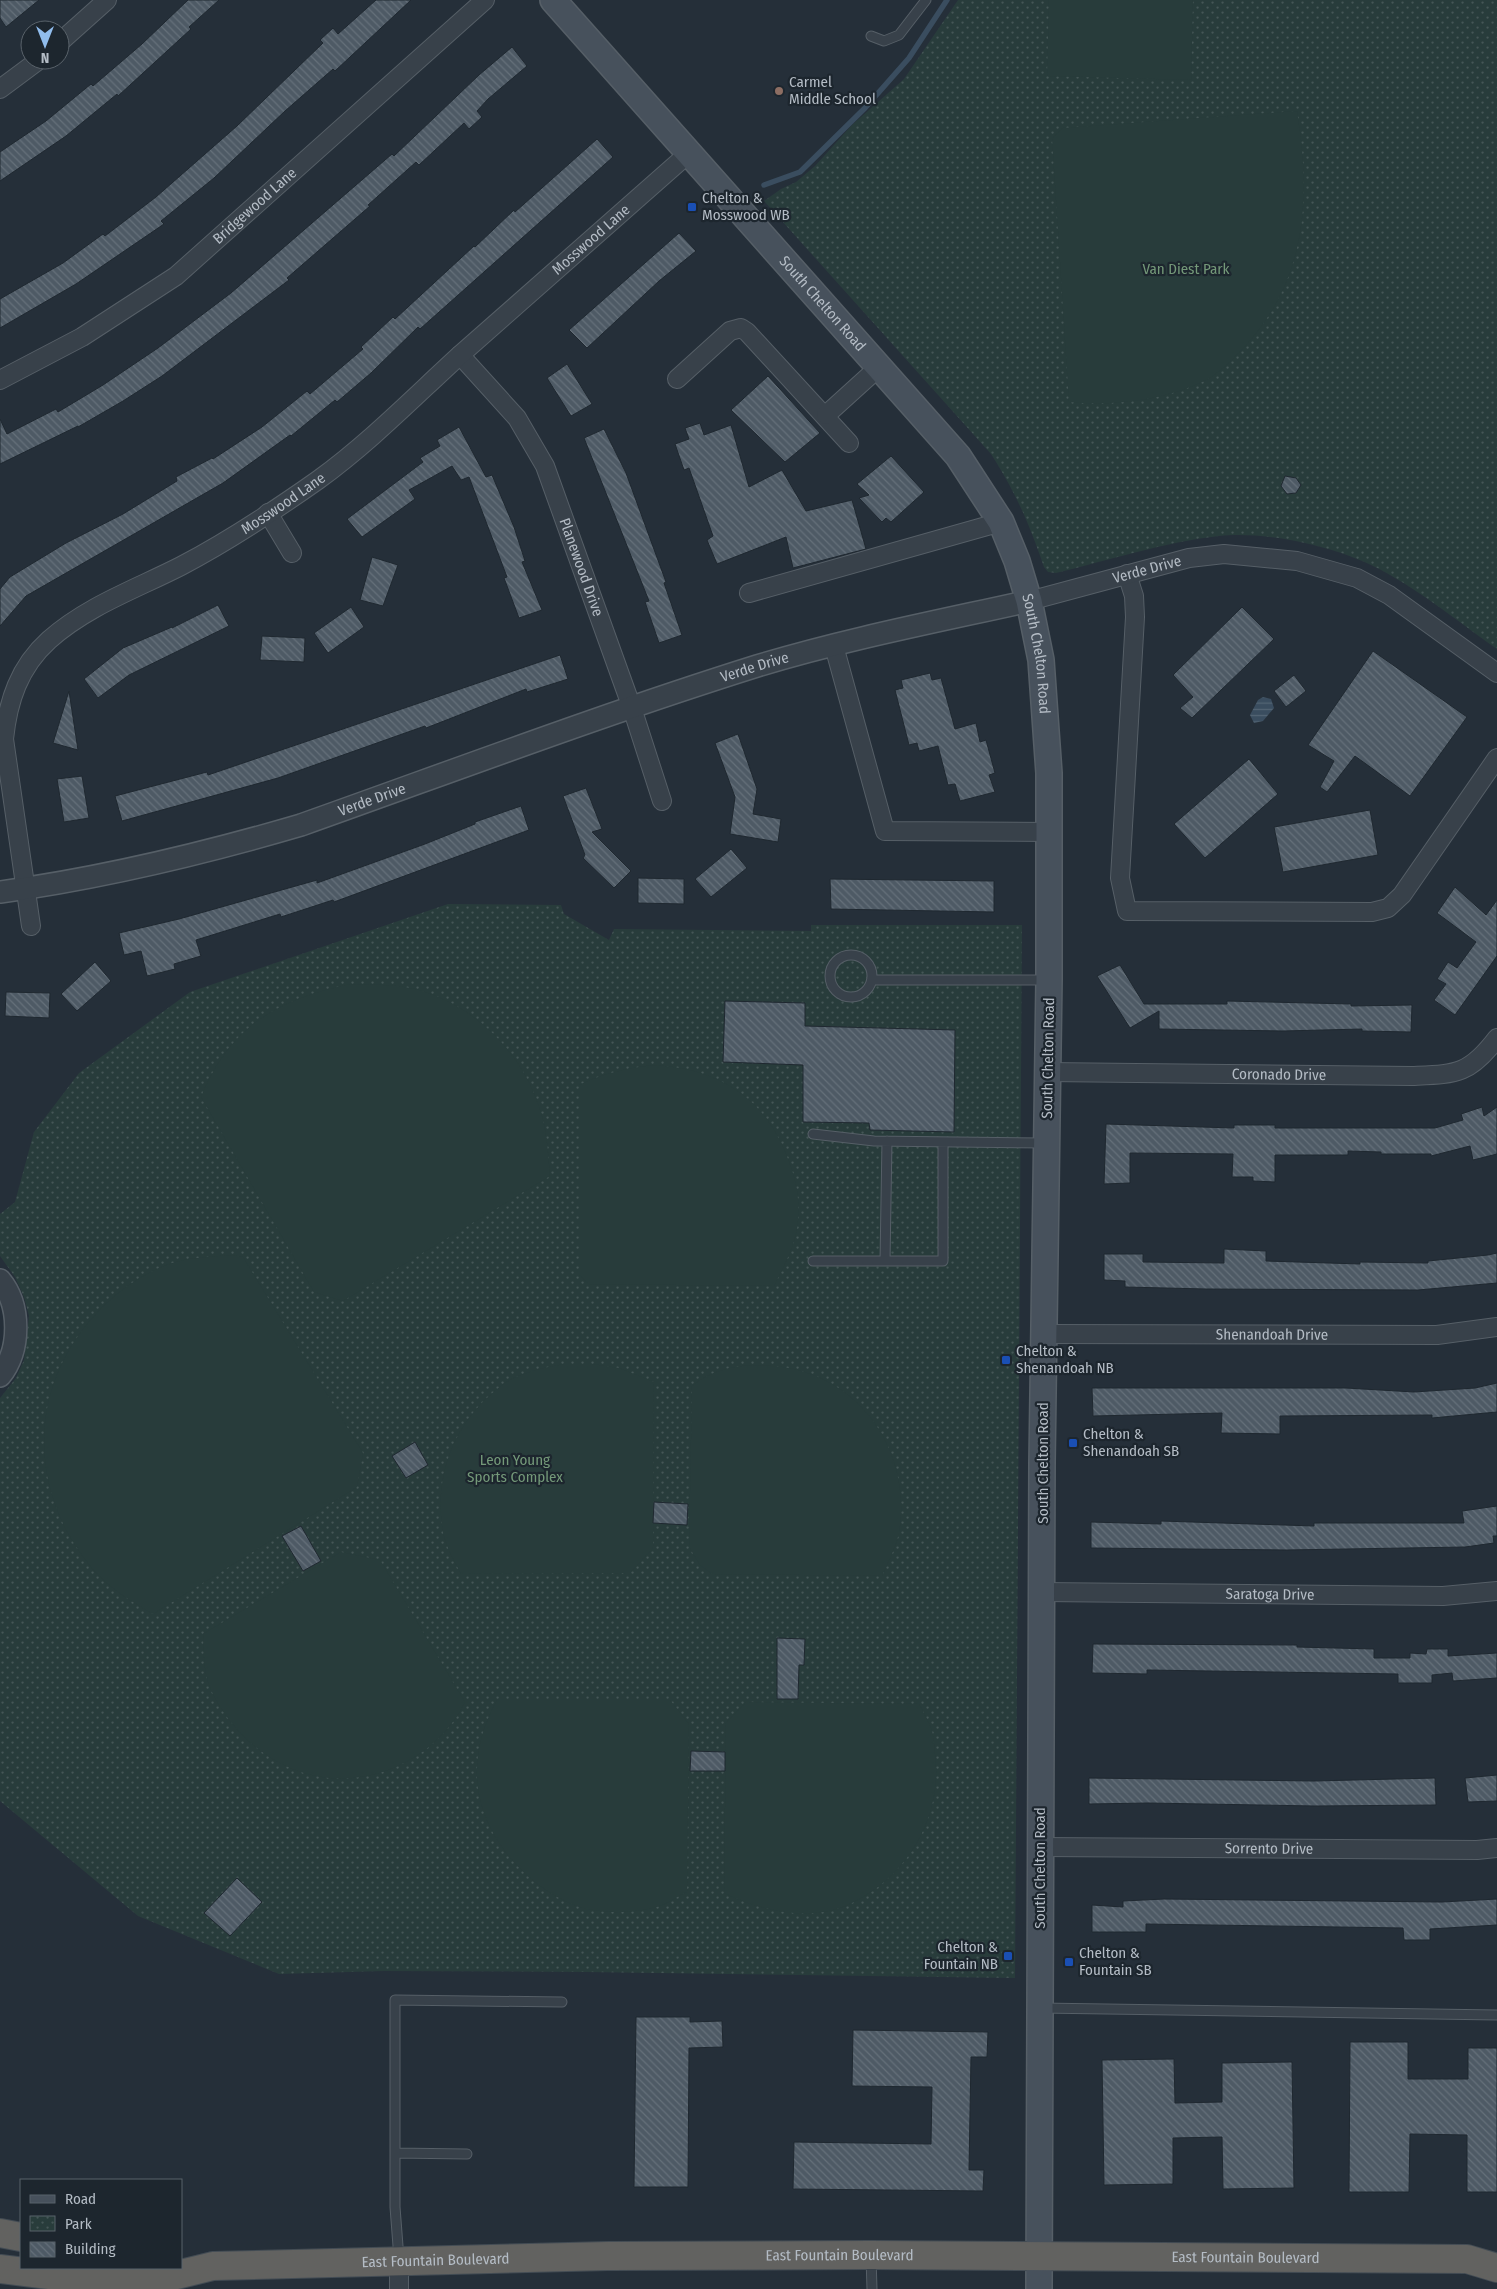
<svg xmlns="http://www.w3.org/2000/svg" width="1497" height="2289" viewBox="0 0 1497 2289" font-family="'Fira Sans Condensed',sans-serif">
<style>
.park{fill:url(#park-dots)}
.pitch{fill:#283c3b}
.water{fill:url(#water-rules)}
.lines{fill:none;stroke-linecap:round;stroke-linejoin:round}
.stream{stroke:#3a4d5f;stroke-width:5.5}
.building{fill:url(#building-back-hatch);stroke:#1f2830}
.service-casing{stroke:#565f67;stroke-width:11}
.minor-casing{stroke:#565f67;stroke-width:20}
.tertiary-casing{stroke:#565f67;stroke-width:24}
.secondary-casing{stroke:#565f67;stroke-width:28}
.trunk-casing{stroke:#434c54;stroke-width:30}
.service{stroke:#38414a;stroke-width:9}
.minor{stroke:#38414a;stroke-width:18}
.tertiary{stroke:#38414a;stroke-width:21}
.secondary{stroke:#47515c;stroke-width:25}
.trunk{stroke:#626260;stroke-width:28}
.education-dot{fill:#8d6e63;stroke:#1d262e;stroke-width:2}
.transit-dot{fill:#1a4fb4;stroke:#1d262e;stroke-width:2}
.labels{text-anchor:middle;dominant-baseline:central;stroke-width:4.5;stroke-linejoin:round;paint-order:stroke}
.poi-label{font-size:15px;fill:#b4bcc5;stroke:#1d262e;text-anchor:start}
.street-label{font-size:15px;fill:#b4bcc5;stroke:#1d262e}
.park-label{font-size:15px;fill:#749979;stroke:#1d262e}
</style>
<defs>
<pattern id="park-dots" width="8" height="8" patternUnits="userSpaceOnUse" patternTransform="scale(1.25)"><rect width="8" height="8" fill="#283c3b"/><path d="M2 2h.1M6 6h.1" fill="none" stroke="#455656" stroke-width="1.8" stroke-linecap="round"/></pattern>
<pattern id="water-rules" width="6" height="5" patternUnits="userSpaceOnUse" patternTransform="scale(1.25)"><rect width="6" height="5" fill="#3a4d5f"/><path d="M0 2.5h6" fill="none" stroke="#546574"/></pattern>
<pattern id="building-back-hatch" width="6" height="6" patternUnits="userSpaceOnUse" patternTransform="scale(1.25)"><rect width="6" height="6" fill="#4e5a65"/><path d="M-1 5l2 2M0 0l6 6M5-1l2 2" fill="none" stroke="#65707a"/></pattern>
</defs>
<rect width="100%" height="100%" fill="#252f39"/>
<!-- park -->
<path class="park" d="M958,0H1497V649C1457,621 1415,586 1371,565C1330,545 1264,531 1219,536C1164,542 1110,560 1056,573L1048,572L1044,567C1029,523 1016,493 991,454L764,201L781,189L796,182L815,166L852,125L904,79Z
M448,904L561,905L564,914L609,940L614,929L811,931V925H1022L1015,1978L587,1972L384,1971L279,1974L138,1916L0,1801V1398L16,1378L24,1360L29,1316L24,1297L15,1277L0,1256V1214L15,1202L34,1132L79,1073L190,992Z"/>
<!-- pitch -->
<path class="pitch" d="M1049,0H1193L1191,80L1047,76Z
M1297,111C1311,196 1307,276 1248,343C1235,357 1220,374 1202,382C1161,401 1113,406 1069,402L1052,138L1063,128Z
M350,984C371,985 394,984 415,989C471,1003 520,1050 538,1104C547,1127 548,1152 550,1176L343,1301L314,1292L201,1097C231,1025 277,1000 350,984Z
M654,1065C719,1069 765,1097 788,1159C797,1181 801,1205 797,1229C793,1250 783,1268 774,1286L588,1284L579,1274V1085C604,1073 627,1068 654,1065Z
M231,1255L243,1257L363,1453L357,1487L153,1614C134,1603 114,1591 98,1575C28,1498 25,1390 96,1314C114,1294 139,1276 164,1266C186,1257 208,1257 231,1255Z
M564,1364H592L619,1368L654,1382L653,1548L630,1573L461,1574C454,1560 446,1547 443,1532C434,1481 451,1431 488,1397C497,1389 506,1381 516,1377C532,1370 548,1367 564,1364Z
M752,1365C768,1366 786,1366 801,1371C869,1390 909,1458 900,1526C898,1544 889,1560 882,1576L712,1574L700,1565L689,1547L692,1386C711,1371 729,1367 752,1365Z
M341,1552L380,1560L465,1702C439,1756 372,1790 312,1775C268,1765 230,1731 211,1690C203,1673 204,1652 203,1634Z
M497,1700H670L689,1724L687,1892C677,1896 666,1905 656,1907C632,1914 601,1914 577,1906C525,1887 479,1833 477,1777C476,1749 484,1724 497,1700Z
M746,1702L919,1704C923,1712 928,1720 931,1728C934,1736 934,1746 935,1754C943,1816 908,1876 852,1903C812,1923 762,1911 724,1893L726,1723Z"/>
<!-- water -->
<path class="water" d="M1263,697L1271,699L1274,708L1263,721L1254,723L1250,715L1258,700Z"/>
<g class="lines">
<!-- stream -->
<path class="stream" d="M764,185L800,172L865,108L909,58L947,0"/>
</g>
<!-- building -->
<path class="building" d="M0,0H39L6,27L0,18Z
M188,0H219L189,27L191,29L118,96L117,94L66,136L0,181V152L46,121L91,84L93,86L142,44Z
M376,0H411L335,71L333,69L285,111L214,178L161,221L164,224L76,284L0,328V299L63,263L103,234L105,236L156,197L237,126L323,43L320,40L333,28L338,34Z
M512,47L527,66L488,99L477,111L482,117L469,129L464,123L419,165L416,162L368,205L370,206L287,278L289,280L162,376L123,401L78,427V426L0,464V419L7,434L56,409L58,412L103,385L158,348L231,293L392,154L394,156L479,75Z
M597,139L613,157L420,329L418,327L371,373L337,402L335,400L291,436L290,435L223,483L26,596L0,626V589L10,577L66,543L123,514L177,481L176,477L212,458L213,459L262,427L307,391L310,394L363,349L361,347L393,317L395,319L474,246L475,247L514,210L515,212Z
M679,233L696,251L659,281L587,348L569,330Z
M567,364L592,404L571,416L547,378Z
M768,376L820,433L785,462L731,410Z
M700,423L704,435L731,425L749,487L782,470L806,511L852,500L866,549L793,568L786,537L717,564L707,540L713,536L689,468L684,470L675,444L689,439L685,428Z
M459,427L486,477L492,475L514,527L525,561L522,562L542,610L519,618L504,578L507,577L469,477L461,480L452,466L409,490L415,499L362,537L347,519L423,462L420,458L440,446L437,440Z
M604,429L626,473L666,582L664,583L682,635L659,643L645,602L649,601L584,438Z
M891,456L924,492L891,522L886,518L882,522L859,498L869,495L857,484Z
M1285,476L1296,478L1301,485L1296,493L1287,494L1281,486Z
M372,557L398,565L383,606L360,600Z
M218,605L229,626L129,675L98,698L84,679L123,648L172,627V628Z
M351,607L364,627L328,653L314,633Z
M1242,607L1274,639L1192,718L1180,708L1193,697L1173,675Z
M262,636L305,638L304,662L260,660Z
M1373,651L1467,717L1410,796L1355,756L1327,792L1320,787L1334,761L1308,745Z
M560,655L568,679L527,692L526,689L426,728L425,726L278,778L122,821L115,796L207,772L208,775Z
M930,673L932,680L941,678L955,729L976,723L980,742L986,740L995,773L989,775L995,792L960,801L955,784L948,785L938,746L919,751L917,743L909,745L895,690L903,688L901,680Z
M1294,675L1306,691L1286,707L1274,691Z
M69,691L78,750L53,743Z
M738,734L757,789L753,814L781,819L778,842L730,834L735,797L715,743Z
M1249,759L1278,794L1205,858L1174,824Z
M82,776L89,818L64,822L57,779Z
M586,788L602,829L592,832L631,871L614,888L583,858L585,855L563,796Z
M521,806L529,830L334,902L333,900L281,917L280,914L196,940L201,956L174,964L175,969L147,976L141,951L124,955L119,933L179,919L317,880V883L425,844L475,824V822Z
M1370,810L1378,855L1283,872L1274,827Z
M731,849L747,868L711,897L695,879Z
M638,878L684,879V904L638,903Z
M830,879L994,881V912L831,909Z
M1455,887L1486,915L1497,900V956L1455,1015L1434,1000L1446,984L1437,979L1448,962L1457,968L1476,942L1437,913Z
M95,962L111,981L77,1011L61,994Z
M1120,965L1144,1004H1227V1001L1351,1004V1006L1412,1005L1411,1032L1362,1031V1029L1283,1031L1159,1029V1011L1130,1028L1097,976Z
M6,992L50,993L49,1018L5,1016Z
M725,1001L805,1003V1026L955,1030L954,1132L870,1130L869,1123L803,1122V1065L723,1062Z
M1482,1107L1484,1116L1497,1107V1154L1473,1160L1470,1146L1431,1156V1154H1381V1152L1348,1151V1155H1275V1182L1253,1181V1177H1232L1233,1154L1130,1153V1183L1104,1184L1106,1124L1234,1128V1125H1275V1128H1435L1463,1120L1461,1114Z
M1224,1249L1266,1251V1261L1360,1264V1262L1428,1263V1261L1488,1255L1497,1253V1283L1418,1290L1206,1289L1125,1287V1281L1104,1280V1254H1143V1262L1224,1263Z
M1497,1383V1412L1432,1418V1415L1280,1416V1434L1221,1433L1222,1413L1093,1416L1092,1388H1346L1414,1392L1475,1388Z
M415,1442L428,1465L406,1478L392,1456Z
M654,1502L688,1504L687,1525L653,1523Z
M1497,1506V1536H1493L1494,1543L1465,1547L1286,1550L1091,1548V1522L1161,1524V1521L1314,1526V1523H1464L1462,1511Z
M301,1526L321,1561L303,1571L282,1536Z
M777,1638L805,1639L804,1665H799L798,1699H777Z
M1093,1644L1297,1645V1647L1374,1649V1658H1410V1653L1426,1654L1427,1649H1448V1656L1497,1653V1678L1453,1681L1452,1673L1432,1675V1683H1398V1674L1147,1670V1674L1092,1673Z
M691,1751L725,1752V1771H690Z
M1497,1775V1801L1468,1802L1465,1778Z
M1089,1778L1314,1781L1435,1778L1436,1805L1315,1806L1148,1803L1089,1804Z
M237,1878L262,1902L230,1936L204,1913Z
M1164,1899L1442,1902L1497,1899V1925L1430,1929V1940H1404L1403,1928L1146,1924V1932H1092V1905L1123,1907V1901Z
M636,2017H690V2022L722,2021L723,2047L689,2048L688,2187H634Z
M853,2030L988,2032L987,2057H971L969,2170H984L983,2191L793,2189L794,2142L931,2144L932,2087L852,2086Z
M1350,2042H1408V2079H1468V2048H1497V2192H1467V2135L1410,2134L1409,2192H1349Z
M1174,2059L1175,2103L1222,2102V2063L1292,2062L1294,2188L1223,2189L1222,2137L1173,2138V2184L1104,2185L1102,2060Z"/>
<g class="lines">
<defs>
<path id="service" d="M871,36L884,41L899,35L926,0
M830 976a21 21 0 1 1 42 0a21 21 0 1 1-42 0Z
M873,980H1046
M813,1134L874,1141L1045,1143
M813,1261H943V1142
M885,1261L887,1141
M1040,2008L1497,2015
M395,2153L467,2154
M871,2257L872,2289
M399,2259L395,2207V2000L562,2002"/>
<g id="minor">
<path d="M60,42L107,0"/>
<path d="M0,89L39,60"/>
<path id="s1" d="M460,355L517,418L545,466L632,708L662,801"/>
<path d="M677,379L730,331L741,328L747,332L849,443"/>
<path id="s2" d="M0,380L82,337L176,276L485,0"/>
<path d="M826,415L879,367"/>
<path d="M268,513L292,553"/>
<path d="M1127,574L1134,596L1135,617L1120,878L1127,911L1372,912L1388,908L1402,895L1497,758"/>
<path d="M749,593L1001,522"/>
<path id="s3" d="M1029,601L1189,558L1224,554L1297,561L1357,578L1389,595L1497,673"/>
<path d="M834,646L885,831L1050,832"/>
<path id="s4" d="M31,926L4,739C8,701 19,667 49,640C87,606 136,589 181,566C229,541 274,511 318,480C369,443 413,398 460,355C536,287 613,221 689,153"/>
<path id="s5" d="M1047,1072L1412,1076C1456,1074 1469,1075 1497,1038"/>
<path id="s6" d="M1044,1334L1437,1335L1497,1327"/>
<path id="s7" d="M1042,1592L1443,1596L1497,1591"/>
<path id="s8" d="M1041,1847L1477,1850L1497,1848"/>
<path d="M399,2262V2289"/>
</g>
<g id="tertiary">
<path id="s9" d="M0,892C102,878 202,854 301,825C453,771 604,714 757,666C846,639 939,621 1029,601"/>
<path d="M0,1280C21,1305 21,1350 0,1376"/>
</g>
<g id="secondary">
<path id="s10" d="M553,0L958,456L1001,522L1017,561L1029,601L1041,660L1049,773V980L1042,1463L1039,2289"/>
</g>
<g id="trunk">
<path d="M0,2233L21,2237"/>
<path id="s11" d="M0,2269L57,2276L152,2281L213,2266L608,2256L871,2255L1467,2259L1497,2268"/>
</g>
</defs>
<!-- service casing -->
<use href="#service" class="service-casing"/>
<!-- minor casing -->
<use href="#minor" class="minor-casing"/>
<!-- tertiary casing -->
<use href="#tertiary" class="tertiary-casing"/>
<!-- secondary casing -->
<use href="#secondary" class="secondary-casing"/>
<!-- trunk casing -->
<use href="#trunk" class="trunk-casing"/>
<!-- service -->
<use href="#service" class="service"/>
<!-- minor -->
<use href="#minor" class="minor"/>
<!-- tertiary -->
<use href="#tertiary" class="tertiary"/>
<!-- secondary -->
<use href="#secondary" class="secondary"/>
<!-- trunk -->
<use href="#trunk" class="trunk"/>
</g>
<!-- markers -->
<circle class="education-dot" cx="779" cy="91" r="5"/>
<g class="transit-dot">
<rect x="687" y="202" width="10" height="10" rx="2.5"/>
<rect x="1001" y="1355" width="10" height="10" rx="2.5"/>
<rect x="1068" y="1438" width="10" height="10" rx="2.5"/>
<rect x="1003" y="1951" width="10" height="10" rx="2.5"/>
<rect x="1064" y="1957" width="10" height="10" rx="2.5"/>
</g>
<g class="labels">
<!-- poi labels -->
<g class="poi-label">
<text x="789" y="82">Carmel<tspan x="789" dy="17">Middle School</tspan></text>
<text x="702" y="198">Chelton &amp;<tspan x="702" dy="17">Mosswood WB</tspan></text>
<text x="1016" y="1351">Chelton &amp;<tspan x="1016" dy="17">Shenandoah NB</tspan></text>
<text x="1083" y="1434">Chelton &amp;<tspan x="1083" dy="17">Shenandoah SB</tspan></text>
<text x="998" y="1947" text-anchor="end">Chelton &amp;<tspan x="998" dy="17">Fountain NB</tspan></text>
<text x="1079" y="1953">Chelton &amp;<tspan x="1079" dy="17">Fountain SB</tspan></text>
</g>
<!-- street labels -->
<g class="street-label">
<text stroke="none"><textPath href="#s2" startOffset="310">Bridgewood Lane</textPath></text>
<text stroke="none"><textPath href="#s4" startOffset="978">Mosswood Lane</textPath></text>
<text stroke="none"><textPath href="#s10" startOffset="406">South Chelton Road</textPath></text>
<text stroke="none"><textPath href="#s4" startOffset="572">Mosswood Lane</textPath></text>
<text stroke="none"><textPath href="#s1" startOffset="248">Planewood Drive</textPath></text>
<text stroke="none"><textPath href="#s3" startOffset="122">Verde Drive</textPath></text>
<text stroke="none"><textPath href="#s10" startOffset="826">South Chelton Road</textPath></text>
<text stroke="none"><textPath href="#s9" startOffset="789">Verde Drive</textPath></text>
<text stroke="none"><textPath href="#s9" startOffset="384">Verde Drive</textPath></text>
<text transform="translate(1048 1058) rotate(-89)">South Chelton Road</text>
<text stroke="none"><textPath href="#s5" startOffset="232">Coronado Drive</textPath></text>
<text stroke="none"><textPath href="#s6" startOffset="228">Shenandoah Drive</textPath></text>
<text transform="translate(1043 1463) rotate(-90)">South Chelton Road</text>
<text stroke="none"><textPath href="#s7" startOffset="228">Saratoga Drive</textPath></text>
<text stroke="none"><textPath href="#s8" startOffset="228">Sorrento Drive</textPath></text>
<text transform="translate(1040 1868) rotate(-90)">South Chelton Road</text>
<text stroke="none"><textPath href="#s11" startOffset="842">East Fountain Boulevard</textPath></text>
<text stroke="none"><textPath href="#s11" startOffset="1248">East Fountain Boulevard</textPath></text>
<text stroke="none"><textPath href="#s11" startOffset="438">East Fountain Boulevard</textPath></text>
</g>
<!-- park labels -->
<g class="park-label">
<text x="1186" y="269">Van Diest Park</text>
<text x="515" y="1460">Leon Young<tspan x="515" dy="17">Sports Complex</tspan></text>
</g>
</g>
<!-- legend -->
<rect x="20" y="2179" width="162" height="90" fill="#1d262e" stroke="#59626a"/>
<rect x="30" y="2195" width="25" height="8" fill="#47515c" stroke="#59626a"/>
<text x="65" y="2204" font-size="15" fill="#b4bcc5">Road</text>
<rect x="30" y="2216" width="25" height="15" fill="url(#park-dots)" stroke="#59626a"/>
<text x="65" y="2229" font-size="15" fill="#b4bcc5">Park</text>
<rect x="30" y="2242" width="25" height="15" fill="url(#building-back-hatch)" stroke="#59626a"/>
<text x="65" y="2254" font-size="15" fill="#b4bcc5">Building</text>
<!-- north arrow -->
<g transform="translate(45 45) rotate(180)"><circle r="24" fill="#1d262e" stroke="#59626a"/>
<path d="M0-4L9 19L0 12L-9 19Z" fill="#91bded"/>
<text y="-8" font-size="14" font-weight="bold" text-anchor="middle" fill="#b4bcc5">N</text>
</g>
</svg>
